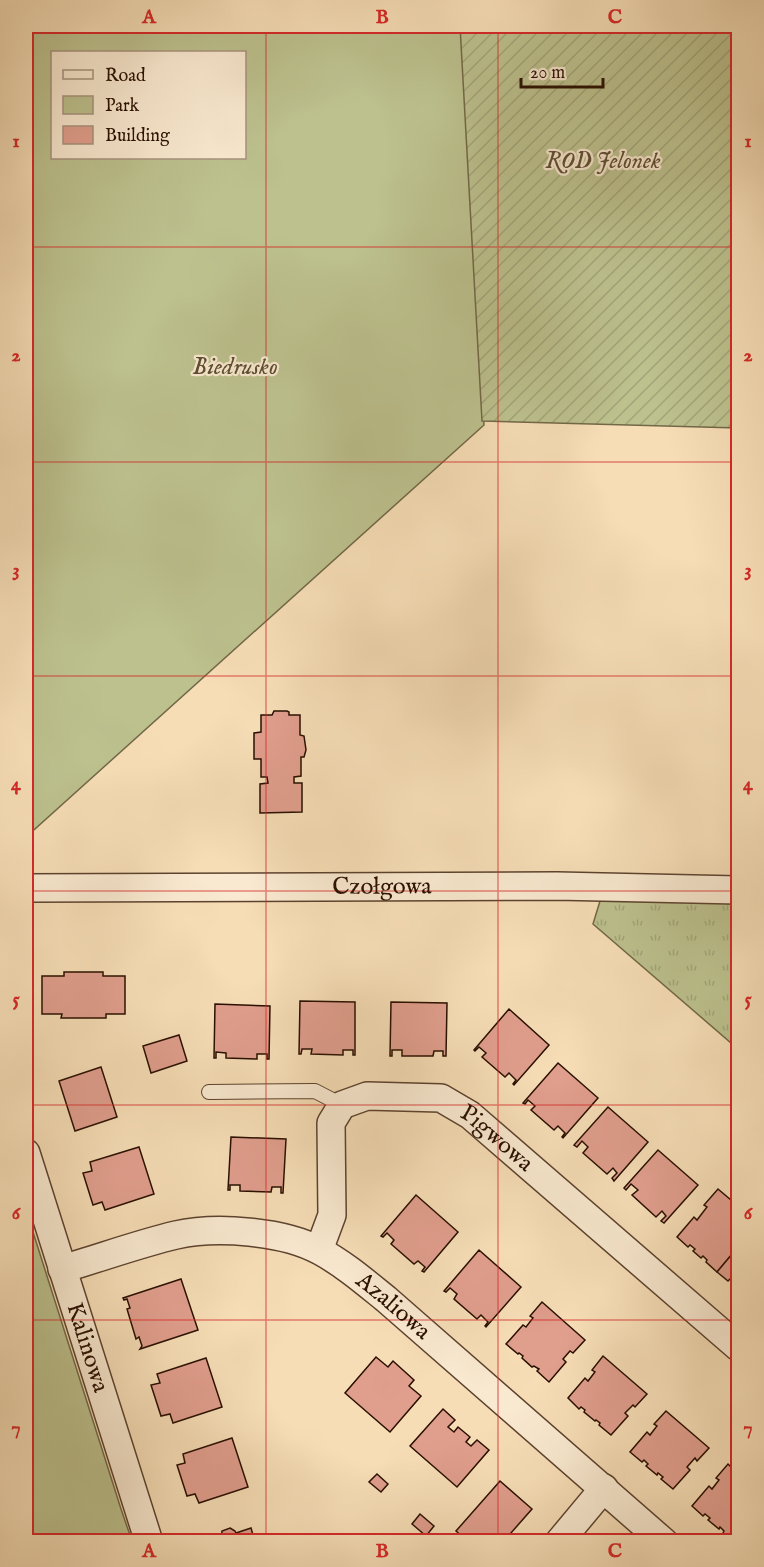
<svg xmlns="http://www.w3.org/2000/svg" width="764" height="1567" font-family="'IM FELL English',serif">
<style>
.grass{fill:url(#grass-tufts);stroke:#726847;stroke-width:1.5}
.park{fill:#bcc18e;stroke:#726847;stroke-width:1.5;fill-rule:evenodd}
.garden{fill:url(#garden-furrows);stroke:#726847;stroke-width:1.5}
.building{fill:#e09e8d;stroke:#290f00;stroke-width:1.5}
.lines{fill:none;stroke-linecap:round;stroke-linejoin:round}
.service-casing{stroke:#5c422e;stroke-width:16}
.minor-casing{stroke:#5c422e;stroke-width:30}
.service{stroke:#f9e9d0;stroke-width:14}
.minor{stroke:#f9e9d0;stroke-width:27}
.grid{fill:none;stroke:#d62828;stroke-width:1.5;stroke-opacity:0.55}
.labels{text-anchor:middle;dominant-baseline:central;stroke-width:4.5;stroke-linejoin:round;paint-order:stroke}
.park-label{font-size:24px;font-style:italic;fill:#5c4d32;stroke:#f9e9d0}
.street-label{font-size:24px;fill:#290f00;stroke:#f9e9d0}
.neatline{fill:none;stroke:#d62828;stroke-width:2}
.grid-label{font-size:20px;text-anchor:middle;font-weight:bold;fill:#d62828}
</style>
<defs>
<pattern id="grass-tufts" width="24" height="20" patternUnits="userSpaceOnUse" patternTransform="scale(1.5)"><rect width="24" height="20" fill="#bcc18e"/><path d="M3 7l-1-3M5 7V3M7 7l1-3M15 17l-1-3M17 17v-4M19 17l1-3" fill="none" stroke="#a2a579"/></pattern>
<pattern id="garden-furrows" width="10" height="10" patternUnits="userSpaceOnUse" patternTransform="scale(1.5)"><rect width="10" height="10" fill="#bcc18e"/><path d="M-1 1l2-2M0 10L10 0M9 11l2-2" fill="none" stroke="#a2a579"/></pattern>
</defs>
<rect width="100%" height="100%" fill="#f6ddb6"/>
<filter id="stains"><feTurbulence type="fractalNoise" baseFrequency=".00333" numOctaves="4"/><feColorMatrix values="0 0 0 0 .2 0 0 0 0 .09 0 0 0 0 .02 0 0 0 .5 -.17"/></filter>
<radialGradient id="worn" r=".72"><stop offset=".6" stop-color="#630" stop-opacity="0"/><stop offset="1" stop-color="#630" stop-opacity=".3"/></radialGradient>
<polygon class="grass" points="600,901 738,901 738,1049 593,924"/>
<g class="park">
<path d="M 26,26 L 462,26 L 484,425 L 26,837 ZM 52,52 L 244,52 L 244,158 L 52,158 Z"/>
<polygon points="26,1210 121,1509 132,1541 26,1541"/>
</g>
<polygon class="garden" points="460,26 738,26 738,428 482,421"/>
<g class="building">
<polygon points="274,711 287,711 289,712 289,715 300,715 300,735 304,736 306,750 304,757 301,757 301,776 294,777 294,783 302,783 302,812 260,813 260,784 268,783 267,777 261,777 261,759 254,759 254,733 261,732 261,715 272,715"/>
<polygon points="64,972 103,972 103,976 125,976 125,1014 106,1014 106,1018 61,1018 62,1014 42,1014 42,976 64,976"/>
<polygon points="300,1001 355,1002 355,1055 353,1055 353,1050 343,1050 343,1055 311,1054 312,1049 302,1049 301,1054 299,1054"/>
<polygon points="391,1002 447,1003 446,1056 443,1056 443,1051 434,1051 433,1056 402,1056 402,1050 392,1050 392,1056 390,1056"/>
<polygon points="215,1004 270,1006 269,1059 267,1059 267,1054 257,1054 257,1059 226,1058 226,1053 216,1052 216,1058 214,1058"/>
<polygon points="509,1009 549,1045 514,1085 513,1084 516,1080 509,1073 505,1077 482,1057 486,1053 479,1047 475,1051 474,1050"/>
<polygon points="179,1035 187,1061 151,1073 143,1046"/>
<polygon points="558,1063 598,1098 563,1138 562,1137 565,1133 558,1126 554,1130 531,1110 535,1106 528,1100 525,1104 523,1103"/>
<polygon points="101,1067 117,1117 75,1131 59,1081"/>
<polygon points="608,1107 648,1142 614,1181 612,1178 617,1173 613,1168 607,1174 583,1153 588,1147 582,1141 577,1147 574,1145"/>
<polygon points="231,1137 286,1139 283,1193 281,1193 281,1187 272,1187 271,1192 240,1191 240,1185 230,1185 230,1190 228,1190"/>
<polygon points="139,1147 154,1194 105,1210 102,1202 93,1205 83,1173 92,1171 90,1162"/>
<polygon points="658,1150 698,1185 664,1223 661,1221 666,1216 662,1211 656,1217 632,1195 638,1190 631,1184 626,1190 624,1188"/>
<polygon points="718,1189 738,1206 734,1214 738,1218 738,1247 717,1272 706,1262 707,1260 703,1256 701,1258 693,1251 695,1249 690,1245 688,1247 677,1237 694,1217 697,1220 707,1207 704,1205"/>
<polygon points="416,1195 458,1232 424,1272 422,1271 425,1267 418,1261 414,1264 391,1244 394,1240 387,1233 383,1237 381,1236"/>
<polygon points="738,1247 738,1291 732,1285 734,1283 730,1279 728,1281 717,1272"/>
<polygon points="479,1250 521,1287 486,1327 485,1326 488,1322 481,1315 477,1319 454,1299 457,1294 450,1288 446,1292 444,1291"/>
<polygon points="181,1279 198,1330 140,1349 142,1346 139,1337 136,1339 127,1309 130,1308 127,1299 124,1300 123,1298"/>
<polygon points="542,1302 585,1340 573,1353 570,1351 563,1359 566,1362 549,1382 537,1371 539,1369 534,1366 532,1367 522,1358 523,1356 519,1353 518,1354 506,1344 523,1325 526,1327 533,1318 530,1316"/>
<polygon points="603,1356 647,1394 635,1407 633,1405 625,1413 628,1416 611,1435 599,1425 600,1423 596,1420 595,1421 584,1412 585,1410 581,1407 579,1409 568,1398 585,1378 588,1381 595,1372 592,1370"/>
<polygon points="376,1357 388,1367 393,1361 414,1380 409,1386 421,1396 390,1432 345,1393"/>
<polygon points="206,1358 222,1407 173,1423 170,1414 161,1416 151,1385 160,1383 157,1374"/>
<polygon points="443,1409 455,1420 448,1427 454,1432 458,1427 470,1437 466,1442 471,1446 477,1440 489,1450 457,1487 410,1446"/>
<polygon points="666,1411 709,1448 697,1461 695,1458 687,1467 690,1470 673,1489 661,1479 663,1477 658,1473 657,1475 646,1466 648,1464 644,1460 642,1462 630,1452 647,1432 650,1435 657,1426 654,1424"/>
<polygon points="232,1438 248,1487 199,1503 195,1494 187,1496 177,1465 185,1463 183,1454"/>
<polygon points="728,1464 738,1474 738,1539 736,1542 733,1542 723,1533 724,1531 720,1527 719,1529 708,1520 710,1518 705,1514 703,1516 692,1506 709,1486 712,1489 719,1480 716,1478"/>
<polygon points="377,1474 388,1484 381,1492 369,1482"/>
<polygon points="500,1481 532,1509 503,1542 468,1542 456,1531"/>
<polygon points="420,1514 434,1526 426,1536 412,1524"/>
<polygon points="230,1528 235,1531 236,1533 251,1528 255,1542 211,1542 221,1538 222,1531"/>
</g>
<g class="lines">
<g class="service-casing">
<polyline id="service" points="209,1092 315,1091 342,1105"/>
</g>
<g class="minor-casing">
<g id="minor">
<path id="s1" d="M 26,888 L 557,886 L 738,890"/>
<path id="s2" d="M 26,1153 L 149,1542"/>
<path id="s3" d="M 319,1250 L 332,1215 L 331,1123 L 342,1105 L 367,1096 L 441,1098 L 470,1115 L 738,1347"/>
<path id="s4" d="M 62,1269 C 100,1258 138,1244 176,1235 C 216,1226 284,1231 320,1251 C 344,1264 365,1282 386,1299 L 664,1542"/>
<polyline points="559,1542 604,1488"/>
</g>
</g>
<use href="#service" class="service"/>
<use href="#minor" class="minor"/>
</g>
<path class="grid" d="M 266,26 L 266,1542M 498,26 L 498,1542M 26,247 L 738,247M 26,462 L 738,462M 26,676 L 738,676M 26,891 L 738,891M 26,1105 L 738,1105M 26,1320 L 738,1320"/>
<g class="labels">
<g class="park-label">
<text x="603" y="161">ROD Jelonek</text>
<text x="235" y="367">Biedrusko</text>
</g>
<g class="street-label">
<text stroke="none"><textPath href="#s1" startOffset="356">Czołgowa</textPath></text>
<text stroke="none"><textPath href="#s3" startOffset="320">Pigwowa</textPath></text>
<text stroke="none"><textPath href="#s4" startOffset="358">Azaliowa</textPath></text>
<text stroke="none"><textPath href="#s2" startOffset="204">Kalinowa</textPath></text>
</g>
</g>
<rect width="764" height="1567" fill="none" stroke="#f6ddb6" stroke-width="66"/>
<rect x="51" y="51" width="195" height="108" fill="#f9e9d0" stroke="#a6927d" stroke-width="1.5"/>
<rect x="63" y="70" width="30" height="9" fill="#f9e9d0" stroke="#a6927d" stroke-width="1.5"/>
<text x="105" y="81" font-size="18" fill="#290f00">Road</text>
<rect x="63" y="96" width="30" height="18" fill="#bcc18e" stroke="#a6927d" stroke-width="1.5"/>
<text x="105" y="111" font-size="18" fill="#290f00">Park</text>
<rect x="63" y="126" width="30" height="18" fill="#e09e8d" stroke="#a6927d" stroke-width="1.5"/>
<text x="105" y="141" font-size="18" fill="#290f00">Building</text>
<path d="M521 78v9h82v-9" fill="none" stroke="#290f00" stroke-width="3"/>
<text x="530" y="78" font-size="18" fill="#290f00" stroke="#f9e9d0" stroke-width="4.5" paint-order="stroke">20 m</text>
<rect x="33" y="33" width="698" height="1501" class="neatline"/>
<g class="grid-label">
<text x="149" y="23">A</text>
<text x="382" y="23">B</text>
<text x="615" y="23">C</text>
<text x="16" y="147">1</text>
<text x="748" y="147">1</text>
<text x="16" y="361">2</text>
<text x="748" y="361">2</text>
<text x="16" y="576">3</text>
<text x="748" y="576">3</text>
<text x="16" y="790">4</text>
<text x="748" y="790">4</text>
<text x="16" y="1005">5</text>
<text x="748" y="1005">5</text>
<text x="16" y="1219">6</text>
<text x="748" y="1219">6</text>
<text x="16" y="1434">7</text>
<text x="748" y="1434">7</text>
<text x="149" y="1557">A</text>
<text x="382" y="1557">B</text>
<text x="615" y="1557">C</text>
</g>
<rect width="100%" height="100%" filter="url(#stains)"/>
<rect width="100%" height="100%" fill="url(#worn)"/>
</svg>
